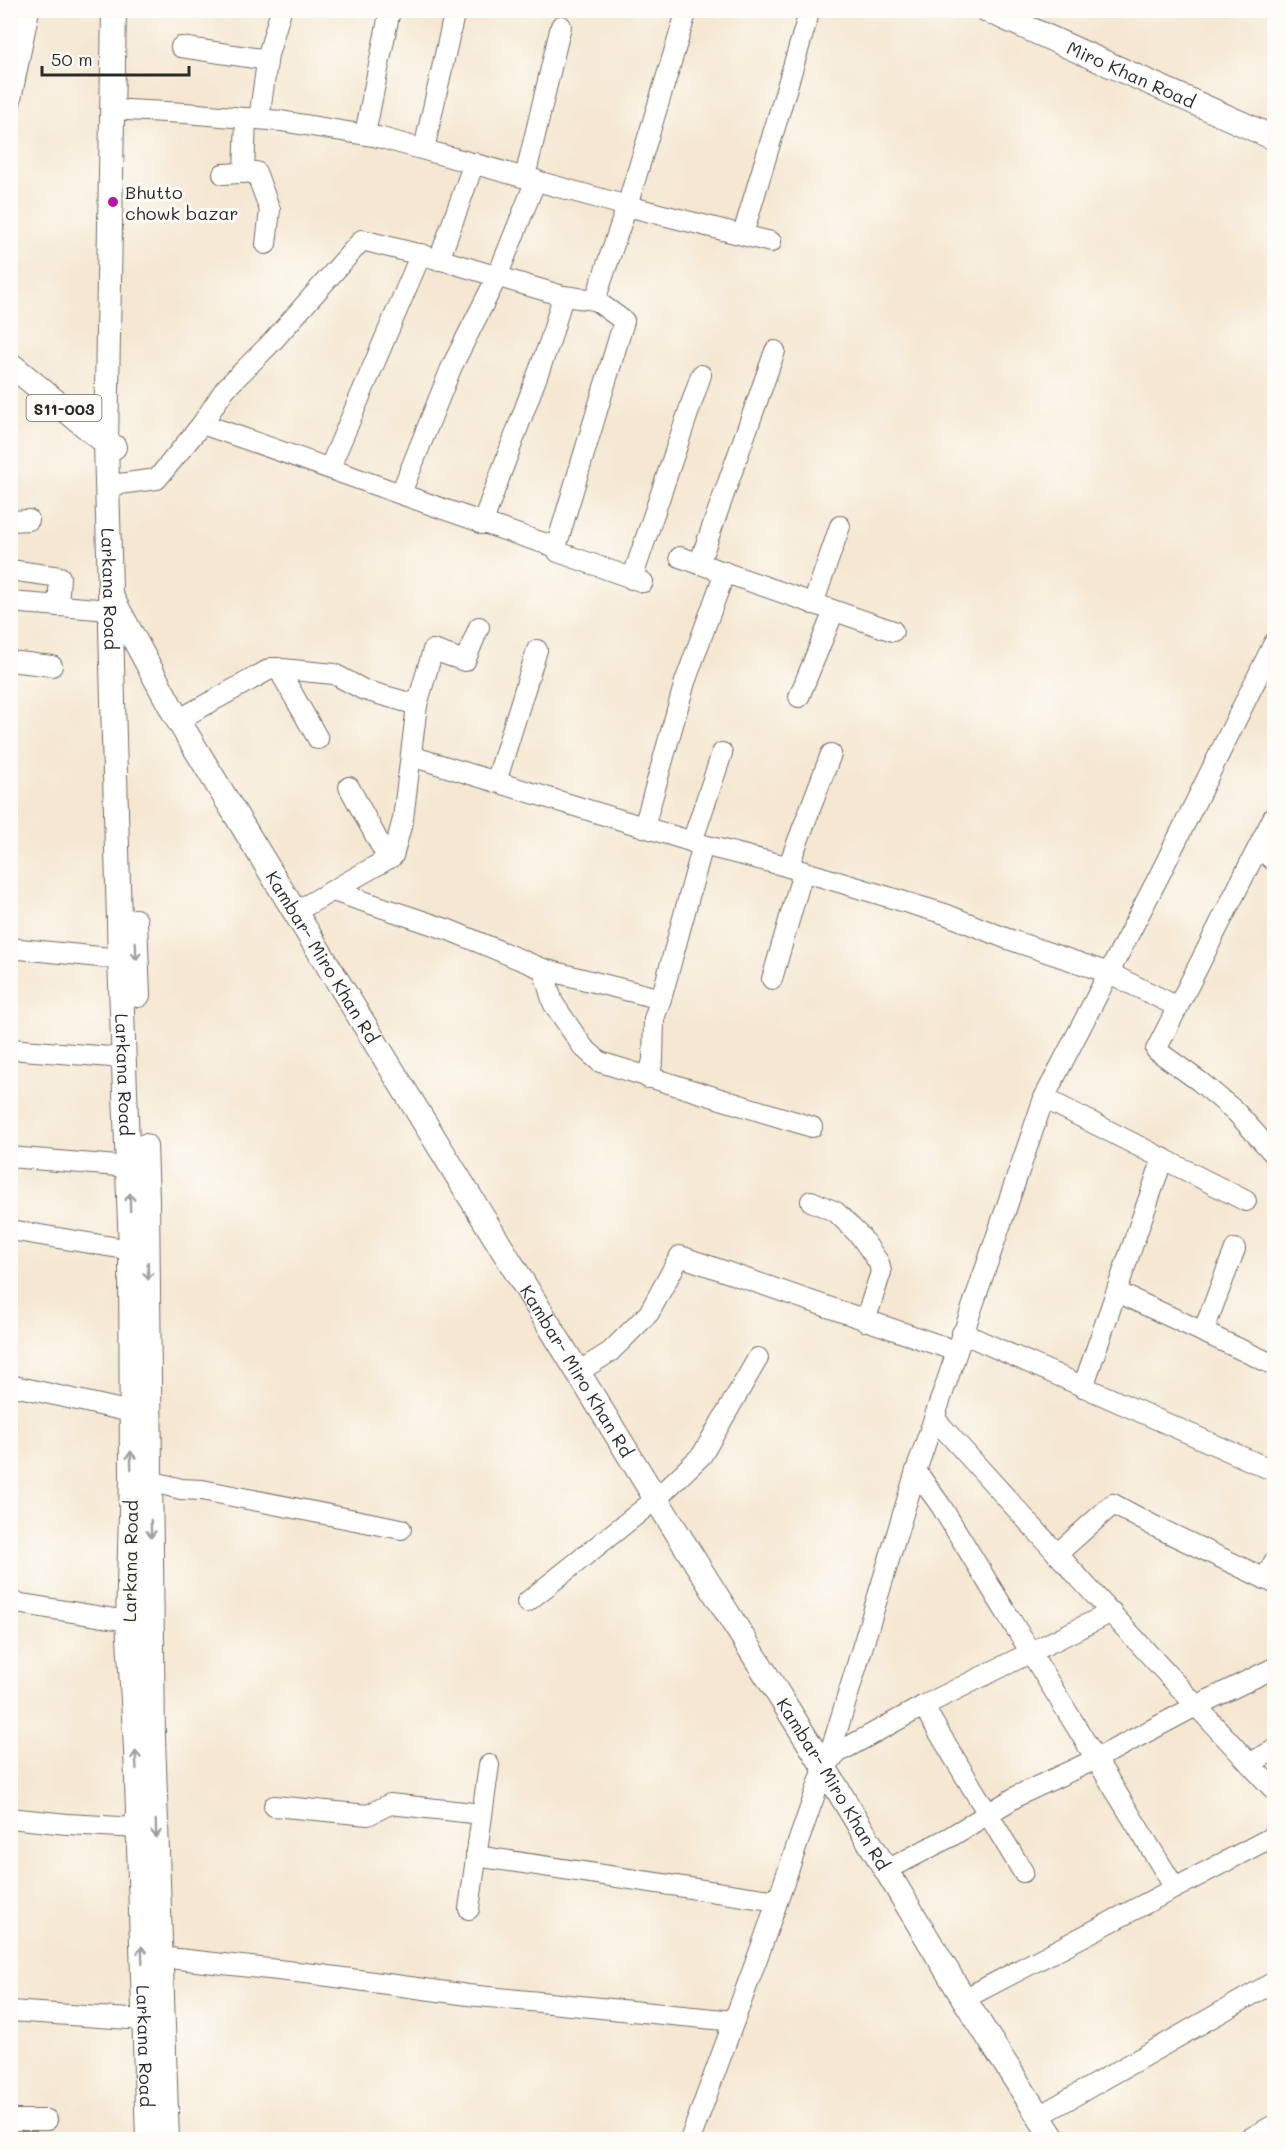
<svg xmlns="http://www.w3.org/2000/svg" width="1285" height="2150" font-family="Mali,sans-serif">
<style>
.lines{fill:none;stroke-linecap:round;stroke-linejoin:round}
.minor-casing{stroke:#726d65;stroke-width:22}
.major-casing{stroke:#726d65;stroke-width:26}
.minor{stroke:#fff;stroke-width:20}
.major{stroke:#fff;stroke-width:24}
.oneway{stroke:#a0a0a0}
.poi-dot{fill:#b5179e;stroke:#fdfcf7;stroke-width:2}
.labels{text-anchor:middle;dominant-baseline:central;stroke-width:6;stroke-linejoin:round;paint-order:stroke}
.shield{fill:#fdfcf7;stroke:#6a6a68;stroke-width:1.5}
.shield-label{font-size:16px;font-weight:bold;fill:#2b2b2b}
.street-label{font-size:18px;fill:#2b2b2b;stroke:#fdfcf7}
.poi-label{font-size:18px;fill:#2b2b2b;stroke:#fdfcf7;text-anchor:start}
</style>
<rect width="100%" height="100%" fill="#fdfcf7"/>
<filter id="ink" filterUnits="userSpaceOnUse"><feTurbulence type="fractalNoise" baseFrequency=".0167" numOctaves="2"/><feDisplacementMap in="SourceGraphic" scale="12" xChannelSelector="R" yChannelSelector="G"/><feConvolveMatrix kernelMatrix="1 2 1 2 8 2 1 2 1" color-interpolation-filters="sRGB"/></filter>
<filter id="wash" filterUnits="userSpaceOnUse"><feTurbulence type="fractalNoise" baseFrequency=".008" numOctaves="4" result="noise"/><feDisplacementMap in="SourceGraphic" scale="24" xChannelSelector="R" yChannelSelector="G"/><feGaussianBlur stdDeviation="1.35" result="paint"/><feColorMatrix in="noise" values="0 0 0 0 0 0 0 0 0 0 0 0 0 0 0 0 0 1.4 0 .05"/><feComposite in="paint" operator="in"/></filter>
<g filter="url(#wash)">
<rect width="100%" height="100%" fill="#f5e7d1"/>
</g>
<g filter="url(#ink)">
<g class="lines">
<g class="minor-casing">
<g id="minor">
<polyline points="181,47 267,60"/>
<polyline points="10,104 29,10"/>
<polyline points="127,110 185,113 281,121 378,137 627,206 771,242"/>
<polyline points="259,119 268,55 281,10"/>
<polyline points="365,134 390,10"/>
<polyline points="424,149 455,10"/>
<polyline points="244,173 246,118"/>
<polyline points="223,174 256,172 270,210 266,244"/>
<polyline points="525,177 561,26"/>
<polyline points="743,234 810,10"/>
<polyline points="439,260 474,163"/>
<polyline points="595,300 627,206 687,10"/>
<polyline points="202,424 225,389 272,342 362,240 445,261 563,296 595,300 624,321 556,547"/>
<polyline points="330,467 421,254"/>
<path d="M 119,484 L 157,479 L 202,424 C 320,464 437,509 556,547 L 558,552 L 643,582"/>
<polyline points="401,493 452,366 497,277 536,180"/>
<polyline points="10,521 29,520"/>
<polyline points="482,524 550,341 563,296"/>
<polyline points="680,557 893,631"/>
<polyline points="699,564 775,351"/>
<polyline points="10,570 60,577 58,606"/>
<polyline points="632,579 701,375"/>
<polyline points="10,602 110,610"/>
<polyline points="813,604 840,526"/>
<polyline points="10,661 52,666"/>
<polyline points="278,668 318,739"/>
<polyline points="799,697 834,611"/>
<polyline points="178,720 272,668 334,674 364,690 417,705"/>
<polyline points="411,756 703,845 782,865 945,914 1005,938 1109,973 1178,1007"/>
<polyline points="496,782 537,650"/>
<polyline points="349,787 388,859"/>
<polyline points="1274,816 1156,1050 1199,1081 1235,1111 1274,1154"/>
<polyline points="644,827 685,682 725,572"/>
<polyline points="692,842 722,753"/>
<polyline points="1259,848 1274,861"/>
<polyline points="788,867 831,754"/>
<polyline points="333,891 449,930 543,969 661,999"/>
<polyline points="295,912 393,856 403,819 417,705 433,650 465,661 479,627"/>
<polyline points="10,948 120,959"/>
<polyline points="543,969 553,1003 583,1047 600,1062 812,1127"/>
<polyline points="772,979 803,872"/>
<polyline points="10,1049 124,1058"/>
<polyline points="648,1078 653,1060 654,1019 663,992 703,845"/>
<polyline points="1044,1098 1246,1201"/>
<polyline points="10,1157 129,1167"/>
<polyline points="811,1201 836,1212 861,1237 879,1263 881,1272 865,1321"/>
<polyline points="10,1230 131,1250"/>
<polyline points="1117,1292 1274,1365"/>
<polyline points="1203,1332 1235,1249"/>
<polyline points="962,1333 1274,1471"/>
<polyline points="578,1372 610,1352 649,1313 680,1256 956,1351"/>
<polyline points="10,1385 131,1412"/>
<polyline points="1083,1387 1163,1158"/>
<path d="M 935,1419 C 1047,1543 1160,1667 1274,1790"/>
<polyline points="916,1471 941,1506 1175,1888"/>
<polyline points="150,1481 181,1489 202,1490 401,1529"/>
<polyline points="1057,1554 1113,1504 1152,1525 1274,1583"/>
<polyline points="1265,1579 1274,1562"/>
<polyline points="10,1602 140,1623"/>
<polyline points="527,1602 656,1499 702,1455 758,1358"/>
<polyline points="923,1706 1023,1872"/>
<polyline points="1250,1763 1274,1750"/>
<polyline points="826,1765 839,1752 923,1706 1112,1612"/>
<polyline points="274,1806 368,1815 390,1804 482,1814"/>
<polyline points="10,1818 67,1824 138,1828"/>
<polyline points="476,1856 777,1901"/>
<polyline points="885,1871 950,1837 1019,1795 1096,1759 1196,1706 1274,1668"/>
<polyline points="469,1909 489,1765"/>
<polyline points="160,1957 314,1974 468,1995 734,2021"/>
<polyline points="964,1999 1274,1836"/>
<polyline points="10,2011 144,2020"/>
<polyline points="1039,2116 1274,1982"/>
<polyline points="10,2120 47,2120"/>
<polyline points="690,2140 762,1945 836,1734 916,1471 1044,1098 1159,876 1274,643"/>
<polyline points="1247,2140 1274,2125"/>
</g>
</g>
<g class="major-casing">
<g id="major">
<path id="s1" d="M 114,10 L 106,443 L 120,959 L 131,1250 L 132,1478 L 128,1622 L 136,1748 L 148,2140"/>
<path id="s2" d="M 987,10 L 1274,138"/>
<polyline points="10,364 106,443 114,447"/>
<path id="s3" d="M 113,600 L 178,720 L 295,912 L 656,1499 L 824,1767 L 964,1999 L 1054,2140"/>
<polyline points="135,921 138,995"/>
<polyline points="145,1146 147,1200 153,1738 167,2140"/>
</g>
</g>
<use href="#minor" class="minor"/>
<use href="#major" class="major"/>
</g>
<defs><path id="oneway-shaft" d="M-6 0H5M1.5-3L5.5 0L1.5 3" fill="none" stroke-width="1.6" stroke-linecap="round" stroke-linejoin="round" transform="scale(1.5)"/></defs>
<g class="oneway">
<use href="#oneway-shaft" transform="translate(136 951) rotate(88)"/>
<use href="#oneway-shaft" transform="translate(130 1202) rotate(-91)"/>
<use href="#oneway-shaft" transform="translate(148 1271) rotate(89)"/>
<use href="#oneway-shaft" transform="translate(131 1460) rotate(-91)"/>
<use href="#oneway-shaft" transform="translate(151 1529) rotate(89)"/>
<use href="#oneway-shaft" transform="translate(136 1760) rotate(-92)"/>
<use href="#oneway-shaft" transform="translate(156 1829) rotate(88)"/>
<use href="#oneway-shaft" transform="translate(142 1955) rotate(-92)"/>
</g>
</g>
<circle class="poi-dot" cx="113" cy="202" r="6"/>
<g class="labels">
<rect class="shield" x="26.5" y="395" width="75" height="26" rx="4.5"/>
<g class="shield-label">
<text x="64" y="408">S11-003</text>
</g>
<g class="street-label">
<text stroke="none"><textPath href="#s2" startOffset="158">Miro Khan Road</textPath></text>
<text stroke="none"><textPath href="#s1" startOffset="579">Larkana Road</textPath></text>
<text stroke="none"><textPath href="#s3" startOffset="414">Kambar- Miro Khan Rd</textPath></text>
<text stroke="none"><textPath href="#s1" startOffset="1065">Larkana Road</textPath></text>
<text stroke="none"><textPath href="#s3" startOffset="900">Kambar- Miro Khan Rd</textPath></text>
<text transform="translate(130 1561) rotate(-89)">Larkana Road</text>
<text stroke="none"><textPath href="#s3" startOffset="1386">Kambar- Miro Khan Rd</textPath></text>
<text stroke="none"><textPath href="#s1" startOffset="2037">Larkana Road</textPath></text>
</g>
<g class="poi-label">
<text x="125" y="192">Bhutto<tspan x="125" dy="21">chowk bazar</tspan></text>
</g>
</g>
<rect width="1285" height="2150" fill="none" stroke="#fdfcf7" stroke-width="36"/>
<path d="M42 66v9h147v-9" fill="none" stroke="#2b2b2b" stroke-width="3"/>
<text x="51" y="66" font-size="18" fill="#2b2b2b" stroke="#fdfcf7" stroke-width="4.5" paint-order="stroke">50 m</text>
</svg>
